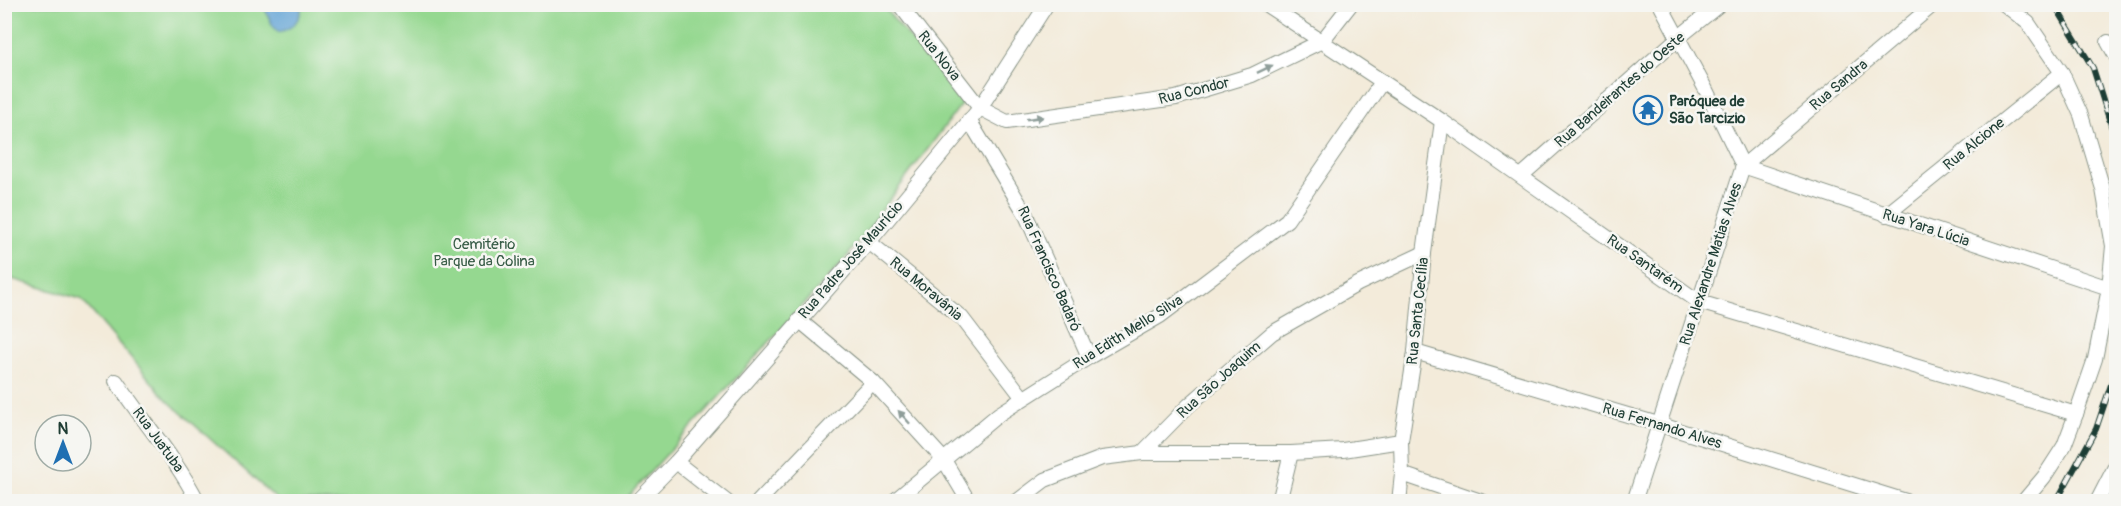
<svg xmlns="http://www.w3.org/2000/svg" width="2121" height="506" font-family="Pangolin,sans-serif">
<style>
.green{fill:#95d890;stroke:#5a8a62;stroke-width:1.5}
.water{fill:#63a4d6;stroke:#417085;stroke-width:1.5}
.lines{fill:none;stroke-linecap:round;stroke-linejoin:round}
.minor-casing{stroke:#899487;stroke-width:16}
.minor{stroke:#fff;stroke-width:14}
.rail-casing{stroke:#1f3d34;stroke-width:6}
.rail{stroke:#f6f6f2;stroke-width:4;stroke-dasharray:11;stroke-linecap:butt}
.oneway{fill:#8f9e9a}
.labels{text-anchor:middle;dominant-baseline:central;stroke-width:5;stroke-linejoin:round;paint-order:stroke}
.street-label{font-size:15px;fill:#1f3d34;stroke:#f6f6f2}
.poi-label{font-size:15px;font-weight:bold;fill:#1f3d34;stroke:#f6f6f2;text-anchor:start}
.park-label{font-size:15px;fill:#375c46;stroke:#f6f6f2}
</style>
<rect width="100%" height="100%" fill="#f6f6f2"/>
<filter id="ink" filterUnits="userSpaceOnUse"><feTurbulence type="fractalNoise" baseFrequency=".0167" numOctaves="2"/><feDisplacementMap in="SourceGraphic" scale="12" xChannelSelector="R" yChannelSelector="G"/><feConvolveMatrix kernelMatrix="1 2 1 2 8 2 1 2 1" color-interpolation-filters="sRGB"/></filter>
<filter id="wash" filterUnits="userSpaceOnUse"><feTurbulence type="fractalNoise" baseFrequency=".008" numOctaves="4" result="noise"/><feDisplacementMap in="SourceGraphic" scale="24" xChannelSelector="R" yChannelSelector="G"/><feGaussianBlur stdDeviation="1.35" result="paint"/><feColorMatrix in="noise" values="0 0 0 0 0 0 0 0 0 0 0 0 0 0 0 0 0 1.4 0 .05"/><feComposite in="paint" operator="in"/></filter>
<g filter="url(#wash)">
<rect width="100%" height="100%" fill="#f3ebda"/>
<polygon class="green" points="4,5 882,5 963,102 846,258 624,501 279,501 168,401 81,299 5,277"/>
<path class="water" d="M 263,5 L 302,5 C 301,19 293,29 279,32 L 273,26 Z"/>
</g>
<g filter="url(#ink)">
<g class="lines">
<g class="minor-casing">
<g id="minor">
<polyline points="899,4 980,108 1007,122 1176,98 1252,75 1322,41 1351,4"/>
<polyline points="1265,4 1442,121 1699,302 2076,414"/>
<polyline points="2004,4 2028,23 2062,73 2081,115 2103,189 2113,246 2109,288 2095,359 2076,414 2064,446 2044,477 2023,502"/>
<polyline points="2108,42 2116,56"/>
<polyline points="969,120 1025,213 1089,357"/>
<polyline points="1743,166 2109,288"/>
<polyline points="1743,166 1934,4"/>
<polyline points="1521,176 1678,38 1720,4"/>
<polyline points="1886,215 2062,73"/>
<polyline points="869,242 962,318 1023,398"/>
<polyline points="799,320 873,382 944,460 969,502"/>
<polyline points="1415,352 1658,424 1909,502"/>
<path d="M 116,381 C 142,420 177,460 198,502"/>
<polyline points="1142,453 1189,405 1272,333 1358,284 1424,253"/>
<polyline points="676,462 727,502"/>
<polyline points="1402,474 1484,502"/>
<polyline points="637,502 676,462 869,242 980,108 1047,4"/>
<polyline points="758,502 873,382"/>
<polyline points="893,502 999,414 1089,357 1160,316 1287,220 1382,82"/>
<polyline points="1016,502 1045,480 1102,458 1142,453 1291,453 1343,450 1401,441"/>
<polyline points="1279,502 1291,453"/>
<polyline points="1399,502 1402,474 1401,441 1415,352 1424,253 1442,121"/>
<polyline points="1634,502 1743,166 1706,90 1660,4"/>
<polyline points="2097,502 2116,465"/>
</g>
</g>
<use href="#minor" class="minor"/>
<g class="rail-casing">
<g id="rail">
<polyline points="2054,4 2093,68 2116,141"/>
<polyline points="2056,502 2096,429 2116,370"/>
</g>
</g>
<use href="#rail" class="rail"/>
</g>
<defs><path id="oneway-solid" d="M-6-.8H1V-3.2L6.5 0L1 3.2V.8H-6Z" transform="scale(1.5)"/></defs>
<g class="oneway">
<use href="#oneway-solid" transform="translate(1265 69) rotate(-26)"/>
<use href="#oneway-solid" transform="translate(1035 118) rotate(-8)"/>
<use href="#oneway-solid" transform="translate(904 417) rotate(-132)"/>
</g>
</g>
<defs>
<g id="temple-ring" transform="scale(1.5)"><circle r="9.5" fill="#f6f6f2" stroke="#1f6fb2" stroke-width="1.5"/><path d="M0-6L5-2H3V0L6.5 2.5H4V6H1.5V3h-3V6H-4V2.5H-6.5L-3 0V-2H-5Z" fill="#1f6fb2"/></g>
</defs>
<g fill-rule="evenodd">
<use href="#temple-ring" x="1648" y="110"/>
</g>
<g class="labels">
<g class="street-label">
<text transform="translate(939 56) rotate(52)">Rua Nova</text>
<text transform="translate(1839 85) rotate(-40)">Rua Sandra</text>
<text transform="translate(1620 90) rotate(-41)">Rua Bandeirantes do Oeste</text>
<text transform="translate(1194 91) rotate(-14)">Rua Condor</text>
<text transform="translate(1974 144) rotate(-39)">Rua Alcione</text>
<text transform="translate(1926 228) rotate(18)">Rua Yara Lúcia</text>
<text transform="translate(851 260) rotate(-49)">Rua Padre José Maurício</text>
<text transform="translate(1645 264) rotate(35)">Rua Santarém</text>
<text transform="translate(1711 264) rotate(-72)">Rua Alexandre Matias Alves</text>
<text transform="translate(1049 269) rotate(66)">Rua Francisco Badaró</text>
<text transform="translate(926 289) rotate(40)">Rua Moravânia</text>
<text transform="translate(1418 311) rotate(-84)">Rua Santa Cecília</text>
<text transform="translate(1128 332) rotate(-32)">Rua Edith Mello Silva</text>
<text transform="translate(1219 380) rotate(-42)">Rua São Joaquim</text>
<text transform="translate(1662 426) rotate(17)">Rua Fernando Alves</text>
<text transform="translate(158 440) rotate(54)">Rua Juatuba</text>
</g>
<g class="poi-label">
<text x="1669" y="101">Paróquea de<tspan x="1669" dy="17">São Tarcizio</tspan></text>
</g>
<g class="park-label">
<text x="484" y="244">Cemitério<tspan x="484" dy="17">Parque da Colina</tspan></text>
</g>
</g>
<rect width="2121" height="506" fill="none" stroke="#f6f6f2" stroke-width="24"/>
<g transform="translate(63 443)"><circle r="28" fill="#f6f6f2" stroke="#a0aca6" stroke-width="1.5"/>
<path d="M0-4.5L10 22L0 15L-10 22Z" fill="#1f6fb2"/>
<text y="-9" font-size="16" font-weight="bold" text-anchor="middle" fill="#1f3d34">N</text>
</g>
</svg>
